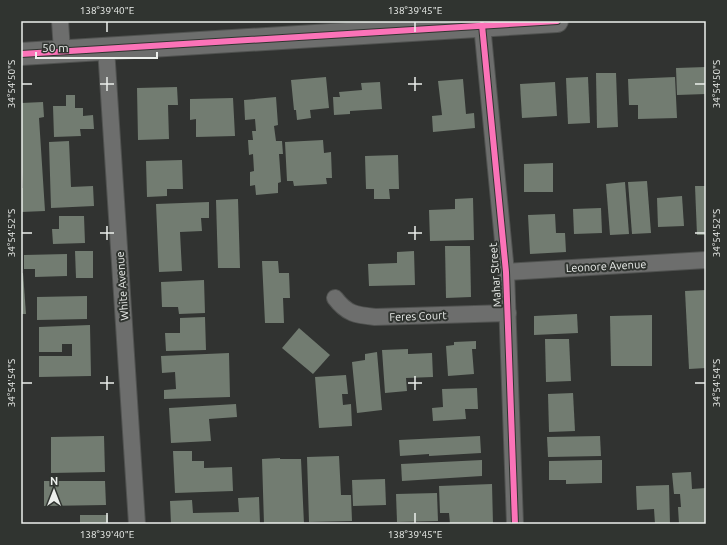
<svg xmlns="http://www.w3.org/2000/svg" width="727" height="545" font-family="Ubuntu,sans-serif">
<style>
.building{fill:#727c71}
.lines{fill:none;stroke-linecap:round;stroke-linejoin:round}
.street-casing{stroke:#505250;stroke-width:18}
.secondary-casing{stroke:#505250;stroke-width:24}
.street{stroke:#6d6e6d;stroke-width:16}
.secondary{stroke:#6d6e6d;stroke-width:22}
.cycleway-casing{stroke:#303430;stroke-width:8}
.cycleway{stroke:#fb73b8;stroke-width:6}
.ticks{fill:none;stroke:#ecefec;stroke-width:1.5}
.labels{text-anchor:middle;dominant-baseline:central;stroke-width:4;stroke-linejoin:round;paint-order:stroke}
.street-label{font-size:11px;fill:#ecefec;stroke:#303430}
.neatline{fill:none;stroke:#ecefec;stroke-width:1.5}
.ticks-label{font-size:10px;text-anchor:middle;fill:#ecefec}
</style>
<rect width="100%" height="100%" fill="#313331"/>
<g class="building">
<polygon points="706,67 706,94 677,95 676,68"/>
<polygon points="596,73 616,73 618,127 597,128"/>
<polygon points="326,77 329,108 310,110 311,118 297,120 296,110 294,110 291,80"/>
<polygon points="588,77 590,123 568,124 566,78"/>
<polygon points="675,77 677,118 638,119 638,105 629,105 628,79"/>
<polygon points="463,79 466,114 474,113 475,128 433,132 432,116 442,115 438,81"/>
<polygon points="380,82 382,109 350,111 350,114 334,115 333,97 340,97 339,92 362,90 361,83"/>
<polygon points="555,82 557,116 522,118 520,84"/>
<polygon points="177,87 178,105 168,105 169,139 138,140 137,88"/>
<polygon points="66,95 75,95 75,108 83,108 83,116 93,115 94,129 80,129 81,136 54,137 53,106 66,106"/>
<polygon points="276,97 278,125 274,126 276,141 282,141 283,154 279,154 281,182 278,183 278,193 256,195 255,185 250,186 250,172 254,171 253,154 249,155 248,140 253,140 252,131 256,131 255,119 245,120 244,100"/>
<polygon points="233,98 235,136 196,137 196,119 190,120 190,99"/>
<polygon points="43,102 44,117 39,118 45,211 21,212 21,188 23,188 21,157 21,103"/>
<polygon points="323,140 324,153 331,152 332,178 326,178 327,184 294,186 293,181 287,181 285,142"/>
<polygon points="69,141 71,187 93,186 94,206 51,208 49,142"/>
<polygon points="398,155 399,189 389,189 390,199 374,199 374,189 366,189 365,156"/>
<polygon points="182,160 183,189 167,189 167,196 147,197 146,161"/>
<polygon points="553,163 553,192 524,192 524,164"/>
<polygon points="647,181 651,233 632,234 628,182"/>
<polygon points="625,182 629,234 610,235 606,184"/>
<polygon points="695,186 706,186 706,235 697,235"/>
<polygon points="682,196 684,226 658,227 657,198"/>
<polygon points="473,198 474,240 430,241 429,210 455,209 455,199"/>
<polygon points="238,199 240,268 218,268 216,200"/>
<polygon points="209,202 209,218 201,218 202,231 180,232 182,271 159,272 156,204"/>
<polygon points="601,208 602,233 574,234 573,209"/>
<polygon points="555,214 556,233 565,233 566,252 530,254 528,215"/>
<polygon points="59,216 84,216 85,243 53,244 52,229 59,229"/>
<polygon points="445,246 470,246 471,297 446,298"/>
<polygon points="75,251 93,251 93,278 76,278"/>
<polygon points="414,251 415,285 369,286 368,264 397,263 397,252"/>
<polygon points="67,254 67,276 35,277 35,269 24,269 24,255"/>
<polygon points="262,261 278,261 279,273 289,273 290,298 283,298 284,323 265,323"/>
<polygon points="21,273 23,273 26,314 21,314"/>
<polygon points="204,280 205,313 179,314 178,307 162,307 161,282"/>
<polygon points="706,290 706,368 689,369 685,291"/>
<polygon points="87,296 87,319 37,320 37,297"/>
<polygon points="577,314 578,333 534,335 534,316"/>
<polygon points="652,315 652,366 611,366 610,316"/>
<polygon points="205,317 206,350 166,351 165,333 180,333 180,318"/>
<polygon points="90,325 91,376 39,377 39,356 72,356 72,344 62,344 62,352 39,352 39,327"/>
<polygon points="299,328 330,355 313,374 282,348"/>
<polygon points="545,339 569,339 571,381 546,382"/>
<polygon points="476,341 476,349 472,349 474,374 448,376 446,346 454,345 454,342"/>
<polygon points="408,349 408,354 432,353 433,377 406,378 407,391 385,393 382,350"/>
<polygon points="377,352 382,410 357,413 352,362 365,360 365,354"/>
<polygon points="229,353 230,397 164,399 164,390 176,389 175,372 162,373 161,356"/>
<polygon points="346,375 348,394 342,394 343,405 351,404 352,426 319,428 315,377"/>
<polygon points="477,388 478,409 465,409 466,419 433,421 432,408 443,407 442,389"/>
<polygon points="573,393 575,431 549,432 548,394"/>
<polygon points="236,404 237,417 209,419 211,441 171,443 169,408"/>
<polygon points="104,436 105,472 51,473 51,437"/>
<polygon points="480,436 481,453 429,456 429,454 400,456 399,440"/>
<polygon points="600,436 601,456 548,457 547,437"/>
<polygon points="173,451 192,451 192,461 204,461 204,468 232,467 233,491 175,493"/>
<polygon points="339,456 341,495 351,495 352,521 309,522 307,457"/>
<polygon points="280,458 280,459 301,459 304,524 264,524 262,459"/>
<polygon points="482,460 482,476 402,481 401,464"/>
<polygon points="602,460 602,483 566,484 566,480 549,480 549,461"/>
<polygon points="691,472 692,489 706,488 706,524 679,524 678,507 681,507 680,494 674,494 672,473"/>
<polygon points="385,479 386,505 353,506 352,480"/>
<polygon points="44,481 105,481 106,505 44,506"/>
<polygon points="492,484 493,524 450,524 449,513 440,513 439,486"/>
<polygon points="669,485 670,524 655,524 654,509 637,510 636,486"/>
<polygon points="437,493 438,521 397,522 396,494"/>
<polygon points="259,497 260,524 171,524 170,501 192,500 193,513 239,512 238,498"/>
<rect x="80" y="515" width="28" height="9"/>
</g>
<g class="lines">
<g class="street-casing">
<g id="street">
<polyline points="60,21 62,51"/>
<polyline points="482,25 506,272 515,524"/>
<polyline points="106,48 137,524"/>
<polyline points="506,272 706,260"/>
<path d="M 335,298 C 347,314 356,315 375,317 L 508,313"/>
</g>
</g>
<g class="secondary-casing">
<polyline id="secondary" points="21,54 557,21"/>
</g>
<use href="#street" class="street"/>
<use href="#secondary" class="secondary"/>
<g class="cycleway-casing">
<g id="cycleway">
<polyline points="482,25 506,272 515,524"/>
<polyline points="21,54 557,21"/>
</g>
</g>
<use href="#cycleway" class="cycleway"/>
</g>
<path class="ticks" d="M 107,22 L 107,32M 415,22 L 415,32M 107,77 L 107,91M 415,77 L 415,91M 22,84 L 32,84M 100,84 L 114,84M 408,84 L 422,84M 695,84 L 705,84M 107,226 L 107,240M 415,226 L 415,240M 22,233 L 32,233M 100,233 L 114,233M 408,233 L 422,233M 695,233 L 705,233M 107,376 L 107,390M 415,376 L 415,390M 22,383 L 32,383M 100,383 L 114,383M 408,383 L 422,383M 695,383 L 705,383M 107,513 L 107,523M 415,513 L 415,523"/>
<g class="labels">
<g class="street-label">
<text transform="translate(606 266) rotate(-3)">Leonore Avenue</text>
<text transform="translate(495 275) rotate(-94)">Mahar Street</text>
<text transform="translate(122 286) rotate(-94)">White Avenue</text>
<text transform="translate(418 316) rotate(-2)">Feres Court</text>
</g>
</g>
<rect width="727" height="545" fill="none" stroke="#303430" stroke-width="44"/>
<g transform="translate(54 491)" stroke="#303430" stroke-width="3" paint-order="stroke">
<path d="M0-3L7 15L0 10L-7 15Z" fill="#ecefec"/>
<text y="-6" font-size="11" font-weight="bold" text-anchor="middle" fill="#ecefec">N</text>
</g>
<path d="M36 52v6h121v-6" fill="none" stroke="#ecefec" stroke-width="2"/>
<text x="42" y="52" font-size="12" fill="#ecefec" stroke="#303430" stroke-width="3" paint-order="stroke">50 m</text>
<rect x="22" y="22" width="683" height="501" class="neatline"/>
<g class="ticks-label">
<text x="107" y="14">138°39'40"E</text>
<text x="415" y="14">138°39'45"E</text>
<text transform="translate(11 84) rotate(-90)" y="4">34°54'50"S</text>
<text transform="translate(716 84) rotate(-90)" y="4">34°54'50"S</text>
<text transform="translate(11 233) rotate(-90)" y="4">34°54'52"S</text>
<text transform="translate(716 233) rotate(-90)" y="4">34°54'52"S</text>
<text transform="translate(11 383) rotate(-90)" y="4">34°54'54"S</text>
<text transform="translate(716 383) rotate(-90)" y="4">34°54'54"S</text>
<text x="107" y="538">138°39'40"E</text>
<text x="415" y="538">138°39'45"E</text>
</g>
</svg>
